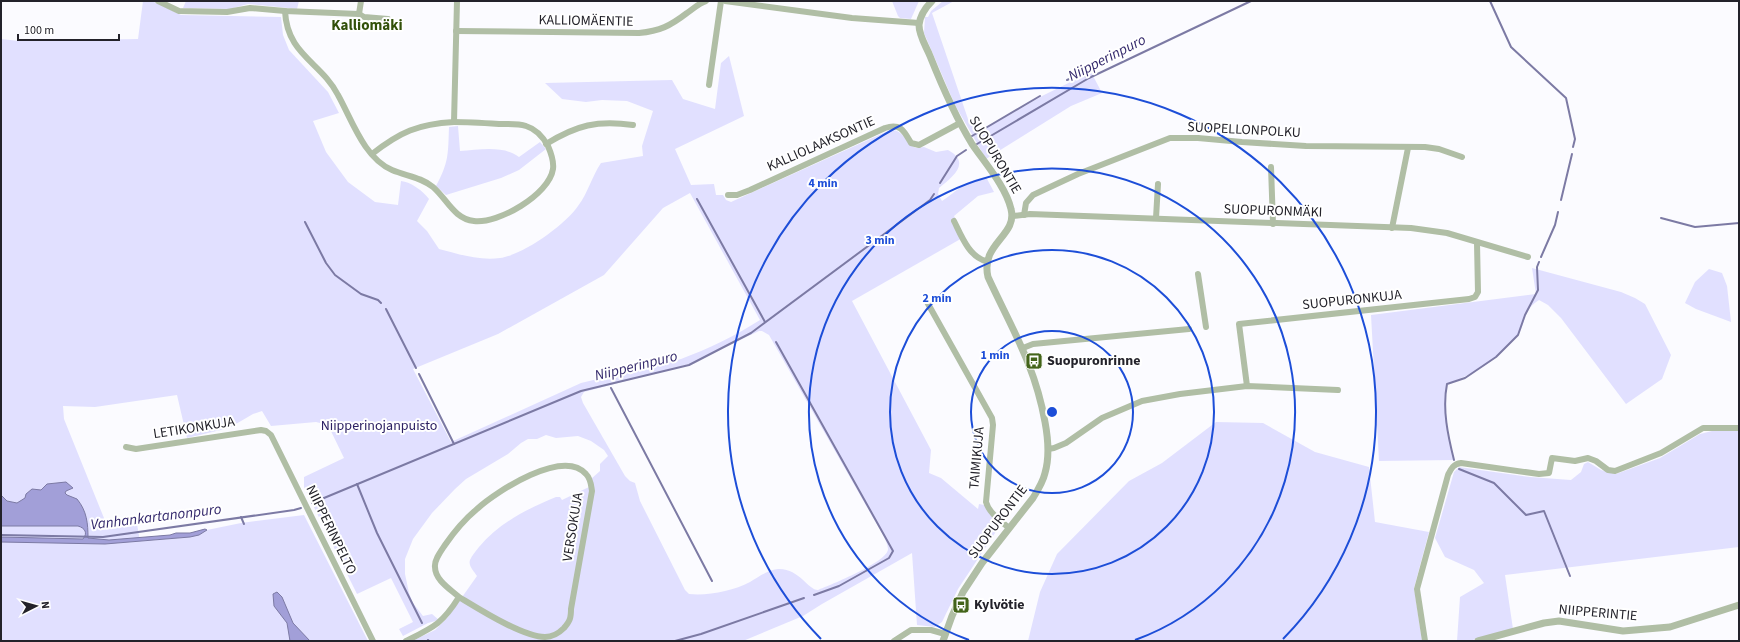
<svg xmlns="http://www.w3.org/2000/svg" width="1740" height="642" font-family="'Source Sans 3',sans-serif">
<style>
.green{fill:#e1e0ff;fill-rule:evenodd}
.water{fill:#a29fd8;stroke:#7c7aa4}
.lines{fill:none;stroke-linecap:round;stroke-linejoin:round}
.stream{stroke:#7c7aa4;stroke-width:2}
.minor{stroke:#b0bea5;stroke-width:6}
.tertiary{stroke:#b0bea5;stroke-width:7}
.ring{fill:none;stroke:#1d4ed8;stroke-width:2}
.labels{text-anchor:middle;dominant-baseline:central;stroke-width:4;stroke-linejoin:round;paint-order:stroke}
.street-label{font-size:14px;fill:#23222a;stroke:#fff}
.poi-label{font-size:14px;font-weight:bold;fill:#23222a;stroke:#fff;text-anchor:start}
.park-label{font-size:14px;fill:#2d2163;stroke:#fff}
.neighbourhood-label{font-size:15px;font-weight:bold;fill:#325009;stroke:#fff}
.water-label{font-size:15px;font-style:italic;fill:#34296c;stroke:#fff}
.centre{fill:#1d4ed8;stroke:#fff;stroke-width:2}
.ring-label{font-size:12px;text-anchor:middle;font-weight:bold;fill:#1d4ed8;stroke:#fff;stroke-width:4;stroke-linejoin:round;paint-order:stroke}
</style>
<rect width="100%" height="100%" fill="#fbfbff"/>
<g class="green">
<path d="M 143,1 L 152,1 L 181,15 L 281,17 L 283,35 L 289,50 L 328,92 L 339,113 L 313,121 L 326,152 L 348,182 L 375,202 L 398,205 L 401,181 C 411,182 423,191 429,199 L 417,221 L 427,231 L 439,249 C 458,254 480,261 500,258 C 523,255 565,225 578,206 C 588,193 592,176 601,163 L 643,156 L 642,146 L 653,111 L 627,101 L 602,100 L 586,102 L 562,99 L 545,83 L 672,80 L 683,99 L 715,109 L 721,63 L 729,56 L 744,116 L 675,149 L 691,185 L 714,184 L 716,195 L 723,195 L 726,200 L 731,202 L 890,130 C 904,129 905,143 916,148 L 924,147 L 936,152 L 948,150 C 972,163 952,177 939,188 L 938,194 L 942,201 C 959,190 963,181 986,177 L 994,192 L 978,196 L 954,216 L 964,237 L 852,301 L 931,450 L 929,473 L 941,478 L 978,509 L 979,504 L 984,505 L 1001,524 L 958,589 L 942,622 L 935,627 L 917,625 L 912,553 L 822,604 L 803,616 L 743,641 L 412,641 L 435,630 L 448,617 L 477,576 C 474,571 468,566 470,560 C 472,555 476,551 479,547 C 499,523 527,509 556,497 L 560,497 L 562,500 L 589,487 L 591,479 L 600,471 L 600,464 L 608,456 L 604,450 L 591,441 L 578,436 L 556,438 L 546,435 L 537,439 L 528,439 L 521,443 L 508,454 L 466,479 L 455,489 L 432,513 L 413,539 L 405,559 L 405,574 L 409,593 L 413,603 L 423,616 L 432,614 L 439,620 L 428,623 L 403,636 L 399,629 L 413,622 L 391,578 L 357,594 L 304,487 L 304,477 L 344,458 L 328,425 L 316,422 L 271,426 L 262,411 L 253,414 L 229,428 L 187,438 L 177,395 L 95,407 L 63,406 L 64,419 L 108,528 L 137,524 L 140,541 L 146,541 L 190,537 L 199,535 L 207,530 L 241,523 L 304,515 L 368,641 L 1,641 L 1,39 L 19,41 L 138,39 ZM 690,193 L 760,320 C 735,336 708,349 681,359 L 581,383 L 451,442 L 413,369 L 498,334 L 604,275 L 663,208 ZM 759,331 L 762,331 L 769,335 L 872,516 C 876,523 888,541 888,549 C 888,562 830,585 818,590 C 808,590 799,568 778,569 C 767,570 759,577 750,582 C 733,591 708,596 689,594 L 685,590 L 640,501 L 635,483 L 630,481 L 625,476 L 583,403 L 581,397 L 584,392 L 689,364 Z"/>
<polygon points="186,1 299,1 297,9 248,4 230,9 183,8"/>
<polygon points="892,1 919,1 911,19 900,18 898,16"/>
<polygon points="943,1 954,1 932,13 968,119 979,132 1044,95 1091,72 1102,93 1071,106 986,159 955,105 924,33 925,17 928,17 931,11"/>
<path d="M 458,126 L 460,151 C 479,150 503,145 519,157 L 540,142 L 546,149 L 519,170 L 501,178 L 446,195 L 436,186 C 449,162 448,154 449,127 Z"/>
<path d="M 1532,268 L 1621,292 L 1635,298 L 1645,304 L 1671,355 L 1662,379 L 1626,404 L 1561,318 L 1548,305 L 1539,300 C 1521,311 1527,323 1517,336 C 1499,359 1474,374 1447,384 C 1442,409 1448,436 1454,460 L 1379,461 L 1371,315 L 1536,294 Z"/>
<polygon points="1709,269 1722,273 1727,286 1731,322 1696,309 1685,303 1695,282"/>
<polygon points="1216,422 1263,423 1315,452 1369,467 1375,522 1429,532 1414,588 1422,641 1028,641 1040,592 1057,554 1129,481 1162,463"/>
<polygon points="1712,431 1739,431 1739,547 1505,575 1513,629 1469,641 1457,641 1460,597 1484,583 1474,570 1445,557 1435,538 1454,472 1459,467 1530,477 1571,480 1581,472 1584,464 1588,462 1601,470 1616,474 1660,458 1700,434"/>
</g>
<g class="water">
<path d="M 66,482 L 73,488 L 66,491 L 65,493 L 67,495 L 77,499 C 87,511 88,524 88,538 L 109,540 L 170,535 L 176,533 L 190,533 L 205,529 L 207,530 L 199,535 L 190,537 L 105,544 L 1,542 L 1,537 L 83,539 C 88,533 85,528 78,526 L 1,526 L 1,495 L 7,501 L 17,503 L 25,498 L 26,494 L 32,489 L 41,490 L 47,484 Z"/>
<polygon points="277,592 282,597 293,623 310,641 290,641 287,623 274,606 273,594"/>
</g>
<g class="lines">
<g class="stream">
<polyline points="1490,1 1511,47 1566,98 1575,139 1573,147"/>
<polyline points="1080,76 1085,76 1089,78"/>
<polyline points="1067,80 1074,77"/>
<polyline points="972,136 1040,96"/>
<polyline points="977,144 1089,78 1251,1"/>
<polyline points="940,183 957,156 966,150"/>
<polyline points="697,199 765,322"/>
<polyline points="1561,200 1572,154"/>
<polyline points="1661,218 1695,227 1739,223"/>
<polyline points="305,222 326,263 335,275 361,294 378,300 381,303"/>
<polyline points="1541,257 1555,225 1558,212"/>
<polyline points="386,309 416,368"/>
<polyline points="776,342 893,551 889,558 839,586 814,595"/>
<polyline points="419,374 454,444"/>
<polyline points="611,388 712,581"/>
<path d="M 1454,460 C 1448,436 1442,409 1447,384 L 1465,378 L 1496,357 L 1518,335 L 1525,315 L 1538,290 L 1537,267 L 1539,262"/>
<polyline points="1459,469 1494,483 1526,515 1544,511 1570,576"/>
<polyline points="357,484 377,533 422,623"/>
<polyline points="312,503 581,391 689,365 751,333 930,200 934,194"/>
<polyline points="241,517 244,524"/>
<polyline points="1,535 103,537 294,510 301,508"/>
<polyline points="428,640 429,641"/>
<polyline points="675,641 701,634 804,598"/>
</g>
<g class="minor">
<polyline points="158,1 179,11 227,12 250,8 285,11 359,14 361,1"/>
<polyline points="725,1 852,18 919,23"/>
<path d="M 285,11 C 287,55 321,62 338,95 C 352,120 364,158 392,170 C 406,176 421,177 433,187 C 447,199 454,219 474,221 C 498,224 549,195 553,169 C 554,162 551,153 548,146 C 543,137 536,129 526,126 C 518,123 508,124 499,124 C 484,123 469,122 454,122"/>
<polyline points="359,14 364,17 388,19"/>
<path d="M 456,31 L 639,33 C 660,31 670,26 687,13 C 693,9 699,3 706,1"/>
<polyline points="709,85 721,1"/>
<path d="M 546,144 C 577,125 597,120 633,125"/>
<path d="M 372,154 C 400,132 418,124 454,122 L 457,1"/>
<polyline points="1271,167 1273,224"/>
<path d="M 728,195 L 737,195 L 750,190 L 885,128 C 901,123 904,131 911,143 L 919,145 L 960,123"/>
<polyline points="1024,215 1026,203 1033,195 1078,174 1170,138 1198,138 1242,142 1306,146 1425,147 1439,149 1462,157"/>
<polyline points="1013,216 1030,214 1411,228 1447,233 1528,257"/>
<polyline points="1156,218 1158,184"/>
<path d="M 954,221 C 961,235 969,257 986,261"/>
<polyline points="1392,228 1408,148"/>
<polyline points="1198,274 1206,327"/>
<path d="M 927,302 L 992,418 L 993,425 L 986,502 C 989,513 1001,521 1009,528"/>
<polyline points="1023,348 1033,344 1189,329"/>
<polyline points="1247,386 1239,324 1469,299 1475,297 1478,292 1477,243"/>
<polyline points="126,447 136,449 261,430 266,431 271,435 373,641"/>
<polyline points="1048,449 1054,448 1066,443 1102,418 1142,401 1180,394 1247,386 1338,390"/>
<path d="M 406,641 C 434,627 442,624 459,597 C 450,589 435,580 435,567 C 434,560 441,551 445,545 C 454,532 465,519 477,509 C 497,491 563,448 586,474 C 591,479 591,485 592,491 L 571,609 C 571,618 570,621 564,628 C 559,633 553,637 545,637 C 523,637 479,609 459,597"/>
<polyline points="894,641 911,630 931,630 945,634"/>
<path d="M 1425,641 L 1417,589 L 1448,475 C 1451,469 1453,464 1461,463 L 1539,474 L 1549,473 L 1552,458 L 1575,461 L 1588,458 L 1596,461 L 1608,470 L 1615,471 L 1661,453 L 1703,428 L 1739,428"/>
</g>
<g class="tertiary">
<path d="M 932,1 C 925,8 920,15 919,25 C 919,36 926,46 930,56 C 942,86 955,116 972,144 C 985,163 1006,187 1011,209 C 1018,236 980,243 988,277 C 1011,327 1035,365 1045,422 C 1048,438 1050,456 1045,473 C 1043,482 1038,490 1033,498 L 982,563 L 963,592 L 952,616 L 943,641"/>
<polyline points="1478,641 1544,623 1559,621 1623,631 1670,627 1739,605"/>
</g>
</g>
<g class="ring">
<circle cx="1052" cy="412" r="81"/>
<circle cx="1052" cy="412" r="162"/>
<path d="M969 640A243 243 0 1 1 1135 640"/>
<path d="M821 639A324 324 0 1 1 1283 639"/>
</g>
<defs>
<g id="bus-square" transform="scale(0.9)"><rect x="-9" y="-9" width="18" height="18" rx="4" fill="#43641a" stroke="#fff"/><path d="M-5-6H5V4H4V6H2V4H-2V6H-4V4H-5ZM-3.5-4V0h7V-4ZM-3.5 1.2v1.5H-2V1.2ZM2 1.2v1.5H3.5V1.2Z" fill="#fff"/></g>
</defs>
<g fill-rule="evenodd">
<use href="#bus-square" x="1034" y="361"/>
<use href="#bus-square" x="961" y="605"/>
</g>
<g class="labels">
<g class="street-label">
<text transform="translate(586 21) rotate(1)">KALLIOMÄENTIE</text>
<text transform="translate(1244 130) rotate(3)">SUOPELLONPOLKU</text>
<text transform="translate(821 144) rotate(-24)">KALLIOLAAKSONTIE</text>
<text transform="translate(995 155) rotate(59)">SUOPURONTIE</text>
<text transform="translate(1273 211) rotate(2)">SUOPURONMÄKI</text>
<text transform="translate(1352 300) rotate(-6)">SUOPURONKUJA</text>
<text transform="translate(194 428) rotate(-9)">LETIKONKUJA</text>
<text transform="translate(977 458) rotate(-85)">TAIMIKUJA</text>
<text transform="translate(998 522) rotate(-53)">SUOPURONTIE</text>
<text transform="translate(573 527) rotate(-81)">VERSOKUJA</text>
<text transform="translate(331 530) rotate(64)">NIIPPERINPELTO</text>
<text transform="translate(1598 613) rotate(5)">NIIPPERINTIE</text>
</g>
<g class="poi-label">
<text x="1047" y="361">Suopuronrinne</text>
<text x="974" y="605">Kylvötie</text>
</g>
<g class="park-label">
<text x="379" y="426">Niipperinojanpuisto</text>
</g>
<g class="neighbourhood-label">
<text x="367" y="25">Kalliomäki</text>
</g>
<g class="water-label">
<text transform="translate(1107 58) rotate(-27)">Niipperinpuro</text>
<text transform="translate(636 366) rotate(-14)">Niipperinpuro</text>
<text transform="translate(156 517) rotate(-7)">Vanhankartanonpuro</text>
</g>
</g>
<circle cx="1052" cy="412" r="6" class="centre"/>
<g class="ring-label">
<text x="823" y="187">4 min</text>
<text x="880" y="244">3 min</text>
<text x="937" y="302">2 min</text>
<text x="995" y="359">1 min</text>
</g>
<rect width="1740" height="642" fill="none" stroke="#23222a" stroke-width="4"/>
<g transform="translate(36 606) rotate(84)" stroke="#ffffff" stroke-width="3" paint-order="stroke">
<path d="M0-3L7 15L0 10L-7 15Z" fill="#23222a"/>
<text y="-6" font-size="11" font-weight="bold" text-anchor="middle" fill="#23222a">N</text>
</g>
<path d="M18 34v6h101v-6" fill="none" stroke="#23222a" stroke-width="2"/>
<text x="24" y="34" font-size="12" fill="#23222a" stroke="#ffffff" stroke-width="3" paint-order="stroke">100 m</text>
</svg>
